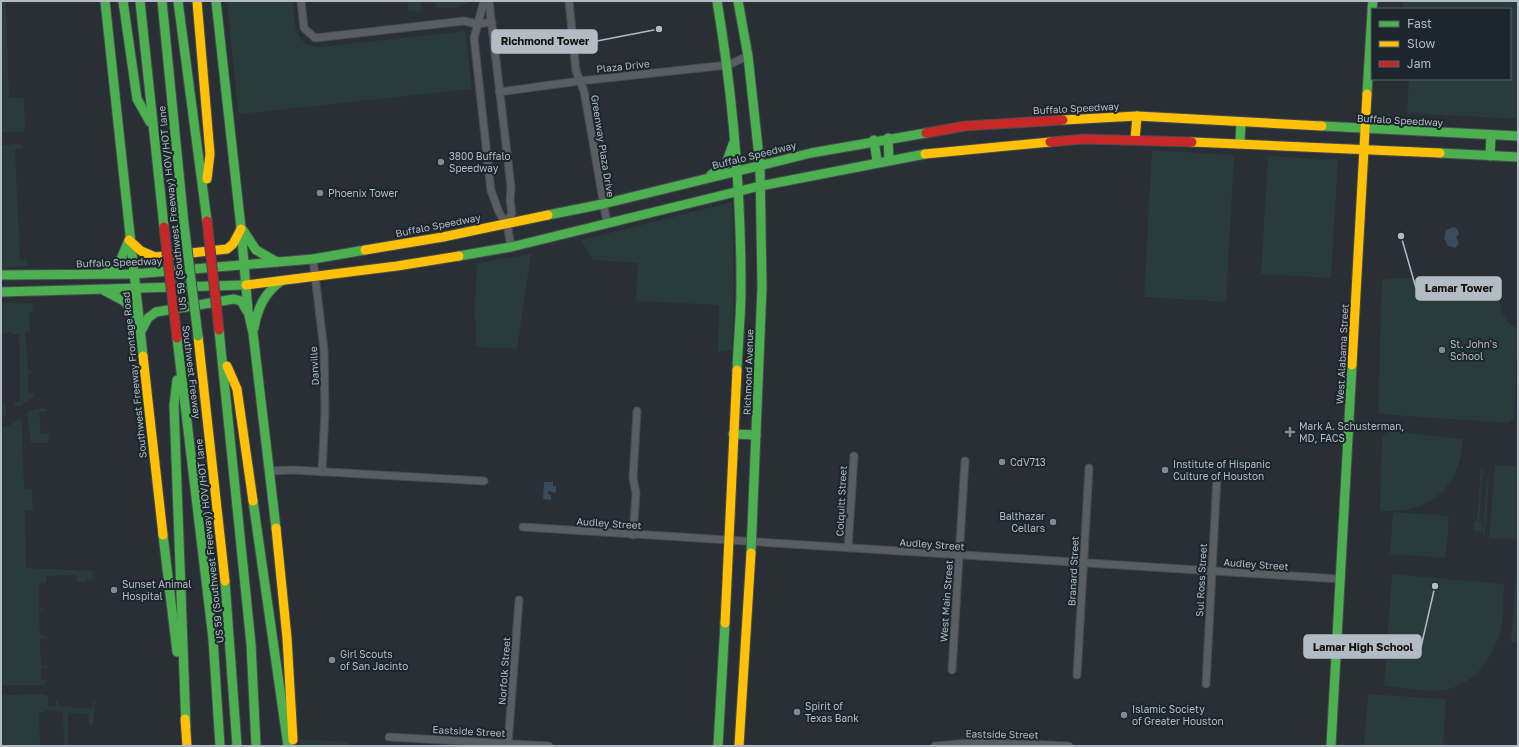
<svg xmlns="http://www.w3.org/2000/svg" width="1519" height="747" font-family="'Golos Text',sans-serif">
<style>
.green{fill:#293b3a}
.water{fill:#3a4c5b}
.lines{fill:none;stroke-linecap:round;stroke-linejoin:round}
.street-casing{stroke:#464b4f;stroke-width:9}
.fast-casing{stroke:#464b4f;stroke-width:11}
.slow-casing{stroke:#464b4f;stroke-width:11}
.jam-casing{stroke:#464b4f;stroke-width:11}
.street{stroke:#595e62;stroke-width:7}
.fast{stroke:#4caf50;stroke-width:9}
.slow{stroke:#ffc107;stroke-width:9}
.jam{stroke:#c62828;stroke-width:9}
.fast-bridge-casing{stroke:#454b4f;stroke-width:11;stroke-linecap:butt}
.jam-bridge-casing{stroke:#454b4f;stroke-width:11;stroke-linecap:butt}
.fast-bridge{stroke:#4caf50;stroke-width:9}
.jam-bridge{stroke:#c62828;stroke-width:9}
.poi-dot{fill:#838b92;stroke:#1d262d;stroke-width:1.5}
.labels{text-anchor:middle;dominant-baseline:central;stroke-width:4;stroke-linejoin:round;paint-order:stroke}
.street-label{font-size:10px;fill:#b3bcc4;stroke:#1d262d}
.poi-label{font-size:10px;fill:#b3bcc4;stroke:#1d262d;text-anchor:start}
.leader{fill:none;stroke:#b3bcc4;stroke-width:1.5}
.callout-dot{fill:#b3bcc4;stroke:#1d262d;stroke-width:1.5}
.callout{fill:#b3bcc4;stroke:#b3bcc4;stroke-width:1.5}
.callout-label{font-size:11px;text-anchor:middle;font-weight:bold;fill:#111}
</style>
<rect width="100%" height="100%" fill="#292f34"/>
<g class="green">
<polygon points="1,1 6,1 9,98 24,98 25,128 22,132 1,132"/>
<polygon points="227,1 293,1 296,32 305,44 318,47 466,31 472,89 240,114 238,112"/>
<polygon points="407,1 421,1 422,8 418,12 408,10"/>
<path d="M 435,1 L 470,1 L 470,2 C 456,8 451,9 436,7 Z"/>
<polygon points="1402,1 1518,1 1518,119 1407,113 1409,79 1510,79 1510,9 1403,9"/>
<polygon points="19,144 22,145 23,148 15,150 20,260 27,260 28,266 1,268 1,145"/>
<polygon points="1152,150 1234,155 1226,302 1144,297"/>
<polygon points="1268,156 1338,160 1331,278 1261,274"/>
<polygon points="732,202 734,284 732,350 718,352 719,305 636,301 638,263 593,260 581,240"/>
<polygon points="531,254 517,349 476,347 476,321 474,320 477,263"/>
<path d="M 1402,278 L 1500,285 C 1499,304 1500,320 1518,329 L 1514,418 L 1508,423 L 1378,414 L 1382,279 Z"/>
<polygon points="1,303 32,303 33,312 29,313 30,331 25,332 28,371 34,372 28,374 28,393 34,393 34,396 19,407 14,404 14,402 20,402 19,334 11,334 10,332 1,334"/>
<polygon points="1,401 5,403 7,416 2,417"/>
<polygon points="45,408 47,411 39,412 41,434 49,433 48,443 31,443 27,413 31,410"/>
<polygon points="20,419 22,425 24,488 32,489 33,510 25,510 26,568 93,571 92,580 86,579 85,582 77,582 77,575 46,576 46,583 39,584 39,608 47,609 46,610 39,611 40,635 47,636 47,638 40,638 41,666 48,666 48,668 41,669 41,680 48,680 44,685 1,685 1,427 8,426"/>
<path d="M 1390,431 L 1463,439 C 1460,489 1429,514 1380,511 L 1382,438 Z"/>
<polygon points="1495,465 1518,466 1518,540 1489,538"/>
<polygon points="1481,469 1483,469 1479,521 1482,522 1482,532 1473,531 1474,521 1477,521"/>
<polygon points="1487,478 1489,478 1485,534 1483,534"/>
<polygon points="1393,512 1449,516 1446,558 1390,554"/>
<polygon points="1516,570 1518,570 1518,643 1511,642"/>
<path d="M 1392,574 L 1504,584 C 1503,599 1504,616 1501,630 C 1493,658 1475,684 1445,690 C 1430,693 1400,687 1384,686 Z"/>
<polygon points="45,694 48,698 48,706 56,706 56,699 58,699 58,706 92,709 93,701 95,701 93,725 89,725 89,714 68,713 68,746 64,746 63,712 46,710 45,712 39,713 40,746 1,746 1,698 4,695"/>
<polygon points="1368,694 1446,699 1443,746 1364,746"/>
<polygon points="302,739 348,742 348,746 300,746 300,739"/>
</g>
<g class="water">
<polygon points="1454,227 1458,230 1459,234 1456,237 1459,243 1456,248 1448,246 1444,238 1446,230"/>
<polygon points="544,482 553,482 553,486 556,486 556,493 548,491 548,494 551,495 551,500 543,499"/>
</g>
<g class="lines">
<g class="street-casing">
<g id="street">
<polyline points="301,1 304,28 315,38 464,21 477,24 492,22"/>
<path d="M 484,1 L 474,38 L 491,191 C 497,204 497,214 507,223"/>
<polyline points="489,1 511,187 510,200 512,213 507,223 511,247"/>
<polyline points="569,1 576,71 584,91 607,223"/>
<polyline points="499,92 580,81 728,65 748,56"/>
<polyline points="313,259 324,350 325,411 322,472"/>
<polyline points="269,471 293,470 484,481"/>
<polyline points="523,527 1340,579"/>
<polyline points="633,535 636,493 633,478 637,411"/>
<polyline points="848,548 854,456"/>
<polyline points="952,670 965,461"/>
<polyline points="1077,675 1089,468"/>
<polyline points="1206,684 1217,477"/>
<polyline points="389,737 549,746"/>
<polyline points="508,744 519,600"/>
<polyline points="935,746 981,742 1069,746"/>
</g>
</g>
<g class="fast-casing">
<g id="fast">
<polyline points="105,1 143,356"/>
<polyline points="123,1 137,99 150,122"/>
<polyline points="140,1 164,227"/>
<polyline points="162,1 184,224"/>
<polyline points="178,1 207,221"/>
<polyline points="216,1 241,228 248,311 253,333 276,528"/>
<path d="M 717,1 C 733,96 741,191 741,288 C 741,315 738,342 737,370"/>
<polyline points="738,1 748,56 760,166 762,287 751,553"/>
<polyline points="1372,9 1373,1"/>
<polyline points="1367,94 1372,12"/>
<polyline points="1322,126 1518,136"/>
<polyline points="888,138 889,159"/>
<polyline points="874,140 877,161"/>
<polyline points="1240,143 1241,122"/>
<polyline points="1440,153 1518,157"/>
<polyline points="1490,156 1491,135"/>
<polyline points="711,175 726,164 733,144"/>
<polyline points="548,215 603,204 811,153 926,133"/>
<polyline points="243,230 256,250 277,262"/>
<polyline points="459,256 511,247 760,186 925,154"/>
<polyline points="105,273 119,264 128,242"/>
<polyline points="1,275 134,274 313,259 365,250"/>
<polyline points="105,291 124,301 137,317"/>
<polyline points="1,292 246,285"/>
<path d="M 254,328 C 258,307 264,294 281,281"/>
<polyline points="219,330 251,644 256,746"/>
<polyline points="141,331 148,318 156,312 234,299 241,301 247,311"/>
<polyline points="177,338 213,639 220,746"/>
<polyline points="177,380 174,405 186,727"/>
<polyline points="733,434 756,435"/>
<polyline points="253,501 288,746"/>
<polyline points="163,535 177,652"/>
<polyline points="225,581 237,746"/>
<polyline points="718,746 725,623"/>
<polyline points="1331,746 1352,365"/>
</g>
</g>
<g class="slow-casing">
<g id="slow">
<polyline points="197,1 210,154 207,179"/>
<polyline points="1063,120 1137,116 1322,126"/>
<polyline points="1135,139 1137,116"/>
<polyline points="1192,142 1440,153"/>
<polyline points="925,154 1050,142"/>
<polyline points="129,240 141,251 155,257 227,249 233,244 241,229"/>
<polyline points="365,250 443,237 548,215"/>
<polyline points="246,285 397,266 459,256"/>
<polyline points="198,336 225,581"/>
<polyline points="143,356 163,535"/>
<polyline points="1352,365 1367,94"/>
<polyline points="227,366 237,389 253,501"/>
<polyline points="276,528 287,638 293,740"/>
<polyline points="725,623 737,370"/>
<polyline points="185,719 187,746"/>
<polyline points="739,746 751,553"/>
</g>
</g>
<g class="jam-casing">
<g id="jam">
<polyline points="926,133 965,126 1063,120"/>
<polyline points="1050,142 1084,139 1192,142"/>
</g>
</g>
<use href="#street" class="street"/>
<use href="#fast" class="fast"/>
<use href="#slow" class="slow"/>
<use href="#jam" class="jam"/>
<g class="fast-bridge-casing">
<polyline id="fast-bridge" points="184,224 198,336"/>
</g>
<g class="jam-bridge-casing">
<g id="jam-bridge">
<polyline points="207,221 219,330"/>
<polyline points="164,227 177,338"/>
</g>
</g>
<use href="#fast-bridge" class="fast-bridge"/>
<use href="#jam-bridge" class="jam-bridge"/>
</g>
<g class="poi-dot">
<circle cx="441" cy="162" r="4"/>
<circle cx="320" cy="193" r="4"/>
<circle cx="1442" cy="350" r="4"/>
<path d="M1288 426h4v4h4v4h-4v4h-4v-4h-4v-4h4z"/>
<circle cx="1002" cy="462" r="4"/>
<circle cx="1165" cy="470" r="4"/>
<circle cx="1053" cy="522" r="4"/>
<circle cx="114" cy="590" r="4"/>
<circle cx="332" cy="660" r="4"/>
<circle cx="797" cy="712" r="4"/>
<circle cx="1124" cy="715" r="4"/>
</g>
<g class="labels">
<g class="street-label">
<text transform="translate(623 66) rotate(-6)">Plaza Drive</text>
<text transform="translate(1076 108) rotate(-3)">Buffalo Speedway</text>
<text transform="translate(1400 120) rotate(3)">Buffalo Speedway</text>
<text transform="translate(603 146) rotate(81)">Greenway Plaza Drive</text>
<text transform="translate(754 155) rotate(-14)">Buffalo Speedway</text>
<text transform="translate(172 208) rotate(-96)">US 59 (Southwest Freeway) HOV/HOT lane</text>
<text transform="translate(438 225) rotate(-11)">Buffalo Speedway</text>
<text transform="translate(119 262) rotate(-2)">Buffalo Speedway</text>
<text transform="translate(1342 354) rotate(-87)">West Alabama Street</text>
<text transform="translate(314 366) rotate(-93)">Danville</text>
<text transform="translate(192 372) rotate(83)">Southwest Freeway</text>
<text transform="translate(748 372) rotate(-88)">Richmond Avenue</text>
<text transform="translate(134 375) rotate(-96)">Southwest Freeway Frontage Road</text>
<text transform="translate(841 501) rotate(-87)">Colquitt Street</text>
<text transform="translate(609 523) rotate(4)">Audley Street</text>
<text transform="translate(209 541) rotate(-96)">US 59 (Southwest Freeway) HOV/HOT lane</text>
<text transform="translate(932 544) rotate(4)">Audley Street</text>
<text transform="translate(1256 564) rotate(4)">Audley Street</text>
<text transform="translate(1073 571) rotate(-87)">Branard Street</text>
<text transform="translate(1201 580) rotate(-87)">Sul Ross Street</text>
<text transform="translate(946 601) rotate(-86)">West Main Street</text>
<text transform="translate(504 671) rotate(-86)">Norfolk Street</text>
<text transform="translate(469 731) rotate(3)">Eastside Street</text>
<text transform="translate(1002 734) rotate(1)">Eastside Street</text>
</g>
<g class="poi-label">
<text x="449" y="156">3800 Buffalo<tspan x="449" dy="12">Speedway</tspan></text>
<text x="328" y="193">Phoenix Tower</text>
<text x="1450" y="344">St. John's<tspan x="1450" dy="12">School</tspan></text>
<text x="1299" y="426">Mark A. Schusterman,<tspan x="1299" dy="12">MD, FACS</tspan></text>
<text x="1010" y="462">CdV713</text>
<text x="1173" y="464">Institute of Hispanic<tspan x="1173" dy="12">Culture of Houston</tspan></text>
<text x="1045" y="516" text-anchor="end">Balthazar<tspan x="1045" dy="12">Cellars</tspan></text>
<text x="122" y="584">Sunset Animal<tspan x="122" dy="12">Hospital</tspan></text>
<text x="340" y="654">Girl Scouts<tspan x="340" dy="12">of San Jacinto</tspan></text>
<text x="805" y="706">Spirit of<tspan x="805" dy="12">Texas Bank</tspan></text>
<text x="1132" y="709">Islamic Society<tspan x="1132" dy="12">of Greater Houston</tspan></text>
</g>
</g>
<path class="leader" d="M659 29L597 41M1401 236L1416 288M1435 586L1421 647"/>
<g class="callout-dot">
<circle cx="659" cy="29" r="4"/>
<circle cx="1401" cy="236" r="4"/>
<circle cx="1435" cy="586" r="4"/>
</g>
<g class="callout">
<rect x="492" y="30" width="105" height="23" rx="4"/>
<rect x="1416" y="277" width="85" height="23" rx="4"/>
<rect x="1304" y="635" width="117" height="23" rx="4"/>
</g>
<g class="callout-label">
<text x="545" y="45">Richmond Tower</text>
<text x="1459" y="292">Lamar Tower</text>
<text x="1363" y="651">Lamar High School</text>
</g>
<rect width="1519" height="747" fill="none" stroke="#b3bcc4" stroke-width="4"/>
<rect x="1371" y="8" width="140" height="72" fill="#1d262d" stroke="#596269"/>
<rect x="1379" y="21" width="20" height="6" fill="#4caf50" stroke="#596269"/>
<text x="1407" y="28" font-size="12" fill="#b3bcc4">Fast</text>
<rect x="1379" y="41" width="20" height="6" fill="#ffc107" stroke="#596269"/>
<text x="1407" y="48" font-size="12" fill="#b3bcc4">Slow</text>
<rect x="1379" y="61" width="20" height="6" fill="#c62828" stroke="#596269"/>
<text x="1407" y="68" font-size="12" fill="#b3bcc4">Jam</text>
</svg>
